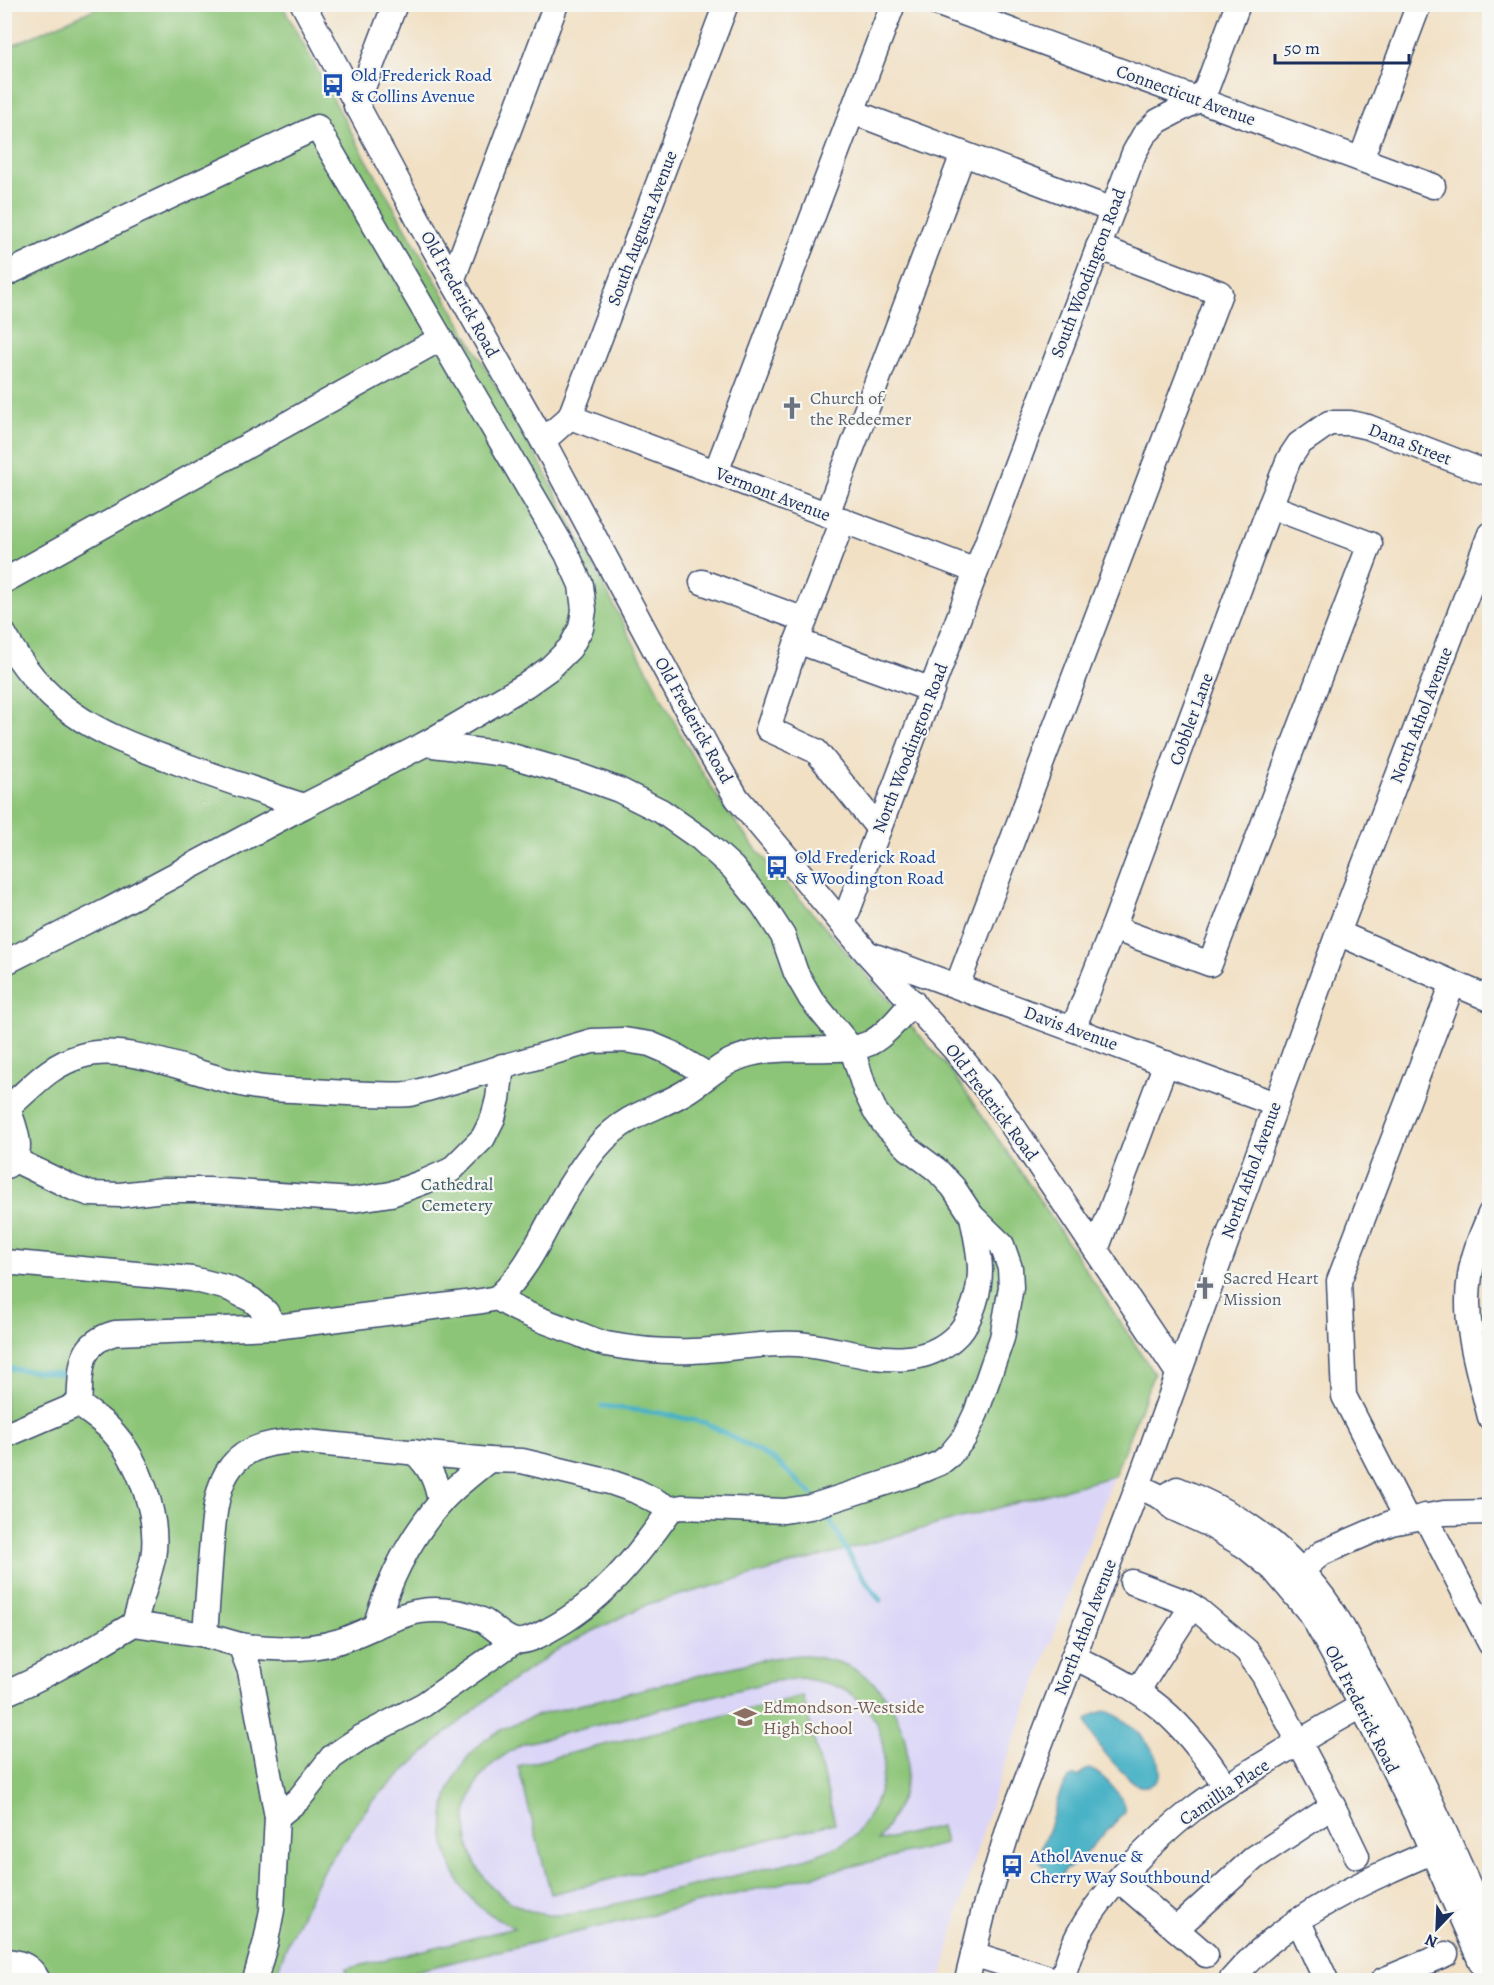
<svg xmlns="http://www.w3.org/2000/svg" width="1494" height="1985" font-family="Alegreya,serif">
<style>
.built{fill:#dbd6f7}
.green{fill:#8dc578;stroke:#547a6b;stroke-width:1.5;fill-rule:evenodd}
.water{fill:#48b2c6;stroke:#327092;stroke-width:1.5}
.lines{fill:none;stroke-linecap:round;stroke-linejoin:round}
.stream{stroke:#48b2c6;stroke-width:5}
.minor-casing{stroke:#3b4a6d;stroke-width:27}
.minor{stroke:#fff;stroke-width:24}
.labels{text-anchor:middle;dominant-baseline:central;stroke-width:4.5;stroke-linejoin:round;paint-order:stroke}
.transit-label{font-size:18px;fill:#164399;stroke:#f6f6f2;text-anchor:start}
.street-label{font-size:18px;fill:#1b2f5e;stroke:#f6f6f2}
.worship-label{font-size:18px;fill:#5b616d;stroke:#f6f6f2;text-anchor:start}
.park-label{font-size:18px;fill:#3d5c66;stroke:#f6f6f2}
.education-label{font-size:18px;fill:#785e54;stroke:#f6f6f2;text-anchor:start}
</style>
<rect width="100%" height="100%" fill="#f6f6f2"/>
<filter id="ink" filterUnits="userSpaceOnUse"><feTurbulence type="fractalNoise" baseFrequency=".0167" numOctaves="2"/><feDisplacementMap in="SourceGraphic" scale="12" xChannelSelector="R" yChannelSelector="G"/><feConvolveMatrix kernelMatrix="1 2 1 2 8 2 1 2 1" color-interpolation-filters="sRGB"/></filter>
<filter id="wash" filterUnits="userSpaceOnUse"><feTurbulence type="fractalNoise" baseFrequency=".008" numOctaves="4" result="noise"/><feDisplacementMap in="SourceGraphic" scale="24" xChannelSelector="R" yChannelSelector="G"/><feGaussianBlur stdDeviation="1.35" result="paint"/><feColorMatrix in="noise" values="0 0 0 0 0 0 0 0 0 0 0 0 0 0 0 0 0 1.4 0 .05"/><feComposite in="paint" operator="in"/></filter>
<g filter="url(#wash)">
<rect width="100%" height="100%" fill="#f1e0c4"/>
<polygon class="built" points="1114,1476 997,1786 962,1898 941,1980 274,1980 289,1940 322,1872 372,1801 437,1741 496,1692 563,1646 648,1604"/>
<g class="green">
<polygon points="103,5 282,5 356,141 540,463 691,754 722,804 757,850 951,1071 1031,1187 1154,1373 1114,1476 648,1604 563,1646 496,1692 437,1741 372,1801 322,1872 289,1940 274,1980 5,1980 4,49"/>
<path d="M 801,1655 C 819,1658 838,1660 854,1669 C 890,1688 914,1738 906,1779 C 902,1802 891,1821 878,1841 L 941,1826 L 945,1844 L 378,1980 L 349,1980 L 346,1969 L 514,1928 C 499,1919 481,1911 470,1897 C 430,1849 436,1780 484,1741 C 500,1728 519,1721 538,1715 L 765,1659 ZM 801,1678 C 822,1682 844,1685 860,1701 C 893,1733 889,1786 865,1821 C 861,1826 858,1832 854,1836 C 840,1847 824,1852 808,1858 L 579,1913 C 569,1914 557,1916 547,1915 C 481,1906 443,1831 482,1775 C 493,1761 508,1753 522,1744 L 769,1682 Z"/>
<polygon points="803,1696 835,1823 551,1894 518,1766"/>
</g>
<g class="water">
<path d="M 1104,1711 C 1124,1713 1175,1762 1156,1781 C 1152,1786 1146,1787 1139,1786 C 1122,1774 1090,1741 1087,1720 L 1095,1714 Z"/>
<path d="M 1090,1769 C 1104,1776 1125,1796 1125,1812 L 1075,1864 L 1068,1869 L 1066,1868 L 1058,1882 L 1054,1882 L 1039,1860 C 1040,1848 1046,1837 1050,1825 C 1056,1809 1058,1783 1075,1775 L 1078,1777 L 1085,1770 Z"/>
</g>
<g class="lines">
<g class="stream">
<polyline points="4,1368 63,1374"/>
<polyline points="602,1406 660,1413 706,1423 776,1461 812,1494"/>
<polyline points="825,1511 855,1566 880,1600"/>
</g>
</g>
</g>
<g filter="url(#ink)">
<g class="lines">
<g class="minor-casing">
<g id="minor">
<polyline points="303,4 427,236 543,441 708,749 737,798 867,953 955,1050 996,1101 1178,1373"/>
<polyline points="939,4 1433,186"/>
<polyline points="356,106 395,4"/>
<polyline points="853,112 1112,210"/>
<polyline points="1361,159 1419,4"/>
<polyline points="4,275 317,127 567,554 581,585 584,610 581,628 570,648 550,668 526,685 425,744"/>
<polyline points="452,281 556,4"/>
<polyline points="570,417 976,571"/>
<polyline points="543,441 570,417 726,4"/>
<polyline points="716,472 893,4"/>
<polyline points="827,514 963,154"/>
<polyline points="843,520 797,641 768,729 816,751 879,829"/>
<polyline points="4,581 440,339"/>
<polyline points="702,582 805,620"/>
<path d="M 4,634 C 20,664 44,694 72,713 C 100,733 133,746 166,758 C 212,776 258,791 304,806 L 425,744 L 505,754 L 577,775 L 619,790 L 661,811 L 701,839 L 733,868 L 763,905 L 783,936 L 796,973 L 811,999 L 852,1049 L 865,1090 L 875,1111 L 885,1125 L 909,1149 L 937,1170 L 953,1187 L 972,1216 L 1002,1245 L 1010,1268 L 1011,1287 L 1002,1338 L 976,1413 L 964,1438 L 950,1455 L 940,1463 L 913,1474 L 810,1507 L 784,1511 L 682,1507 L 671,1509 L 636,1491 L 610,1482 L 522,1461 L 489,1460 L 297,1441 C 219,1443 216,1488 211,1552 C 209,1580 207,1607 205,1635"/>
<polyline points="797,641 932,690"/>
<polyline points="843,924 1134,153 1144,135 1158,121 1198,100 1207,87 1238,4"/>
<polyline points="1113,928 1210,964 1370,544 1270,506"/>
<polyline points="1338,933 1490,999"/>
<polyline points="872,955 1275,1104"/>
<polyline points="4,963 107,911 304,806"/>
<polyline points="957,986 1220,293 1098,247"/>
<polyline points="1073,1029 1113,928 1270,506 1289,459 1299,444 1329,423 1350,423 1368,427 1490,474"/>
<path d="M 4,1111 C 31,1089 47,1066 81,1056 C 129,1041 202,1078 251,1086 C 271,1090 293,1090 314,1091 C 346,1093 378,1096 410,1094 L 592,1041 L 624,1040 L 650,1044 L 671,1053 L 708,1075"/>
<polyline points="15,1160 73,1188 91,1194 120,1195 164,1190 209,1190 352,1200 391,1194 426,1181 451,1170 483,1138 493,1118 498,1099 502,1066"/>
<path d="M 4,1167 C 29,1157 14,1126 8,1108"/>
<path d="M 1490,1214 C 1482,1234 1473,1254 1470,1276 C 1462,1323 1479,1372 1490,1417"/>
<polyline points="1096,1250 1166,1063"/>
<polyline points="4,1262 192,1279 228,1288 252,1300 266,1312 275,1327"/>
<path d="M 497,1298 C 531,1269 547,1221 571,1184 C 587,1159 603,1135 629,1120 C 646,1110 665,1104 682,1094 C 699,1085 713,1070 731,1061 C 761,1046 797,1050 830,1049 C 843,1049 857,1049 870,1043 C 887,1034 900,1016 913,1002"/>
<path d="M 79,1404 C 82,1370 76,1344 115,1333 L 275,1327 L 482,1301 L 497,1298 C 520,1313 545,1321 571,1331 C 582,1335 594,1341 606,1344 C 633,1349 664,1352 692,1351 C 727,1350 762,1342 797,1344 C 850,1348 914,1380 958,1334 C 972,1319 980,1291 980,1270 C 980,1253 975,1233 972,1216"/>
<path d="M 4,1436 L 79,1404 C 89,1413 102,1420 111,1430 C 139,1460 160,1517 153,1558 C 148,1580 140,1602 134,1624"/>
<path d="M 414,1452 C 430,1467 437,1481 440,1503"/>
<polyline points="1138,1486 1163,1498 1173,1508 1208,1524 1246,1547 1273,1569 1311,1614 1362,1706 1418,1819 1489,1980"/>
<path d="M 1163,1498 L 1177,1489 C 1234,1512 1277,1539 1316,1588 C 1339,1616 1354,1650 1371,1682 C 1415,1763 1452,1848 1490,1933"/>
<polyline points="1425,1516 1490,1643"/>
<polyline points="1407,1519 1344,1396 1339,1281 1453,983"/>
<polyline points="1290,1580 1322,1553 1391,1523 1444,1513 1490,1512"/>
<polyline points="1132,1582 1185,1602 1198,1610 1247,1651 1264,1676 1333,1806"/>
<path d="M 375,1627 C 388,1582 409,1539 440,1503 C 454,1487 473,1473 489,1460"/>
<path d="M 240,1645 C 274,1650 307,1651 340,1641 C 367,1632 392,1616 421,1611 C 441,1608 466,1612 484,1621 C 494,1627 503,1638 515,1641 C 526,1643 540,1635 549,1630 C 602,1602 637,1557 671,1509"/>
<path d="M 1073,1657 C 1150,1693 1180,1716 1226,1787"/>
<polyline points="1138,1690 1192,1606"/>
<path d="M 4,1694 C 50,1675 91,1649 134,1624 L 205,1635 L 240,1645 L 250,1671 L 277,1817 L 272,1910 L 266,1941 L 255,1980"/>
<polyline points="277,1817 299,1799 332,1757 360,1738 423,1705 515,1641"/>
<polyline points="1119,1880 1206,1955"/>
<polyline points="1298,1920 1326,1980"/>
<polyline points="1176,1929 1254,1858 1333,1806 1357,1856"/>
<polyline points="973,1954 1055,1980"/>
<path d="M 5,1961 C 21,1962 31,1966 38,1980"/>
<polyline points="967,1980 984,1910 1010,1824 1138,1486 1338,933 1490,534"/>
<path d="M 1062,1980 C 1067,1963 1072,1945 1081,1930 C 1106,1887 1154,1840 1192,1810 C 1217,1790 1246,1775 1273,1758 C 1307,1737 1340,1717 1375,1699"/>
<path d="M 1231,1980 C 1288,1913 1368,1879 1448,1845"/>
<polyline points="1383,1980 1446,1954"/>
</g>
</g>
<use href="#minor" class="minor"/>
</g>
</g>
<defs>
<g id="bus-bare" transform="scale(1.8)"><path d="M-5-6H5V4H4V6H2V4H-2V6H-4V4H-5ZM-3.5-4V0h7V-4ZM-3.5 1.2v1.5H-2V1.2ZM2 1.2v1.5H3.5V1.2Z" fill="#1a4fb4" stroke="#f6f6f2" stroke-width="2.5" paint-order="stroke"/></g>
<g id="church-bare" transform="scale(1.8)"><path d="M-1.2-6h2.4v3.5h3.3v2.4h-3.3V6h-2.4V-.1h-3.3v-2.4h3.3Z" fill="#6b7280" stroke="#f6f6f2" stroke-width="2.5" paint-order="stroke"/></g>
<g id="school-bare" transform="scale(1.8)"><path d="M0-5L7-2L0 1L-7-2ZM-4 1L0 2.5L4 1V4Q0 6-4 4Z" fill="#8d6e63" stroke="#f6f6f2" stroke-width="2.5" paint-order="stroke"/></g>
</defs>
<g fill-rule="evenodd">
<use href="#bus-bare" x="333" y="85"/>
<use href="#church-bare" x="792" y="408"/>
<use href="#bus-bare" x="777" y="867"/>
<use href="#church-bare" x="1205" y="1288"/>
<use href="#school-bare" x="745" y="1717"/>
<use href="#bus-bare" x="1012" y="1866"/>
</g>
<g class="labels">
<g class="transit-label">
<text x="351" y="75">Old Frederick Road<tspan x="351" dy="21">&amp; Collins Avenue</tspan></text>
<text x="795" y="857">Old Frederick Road<tspan x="795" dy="21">&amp; Woodington Road</tspan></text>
<text x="1030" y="1856">Athol Avenue &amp;<tspan x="1030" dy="21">Cherry Way Southbound</tspan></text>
</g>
<g class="street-label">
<text transform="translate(1186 95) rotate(20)">Connecticut Avenue</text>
<text transform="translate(642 228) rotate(-69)">South Augusta Avenue</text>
<text transform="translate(1088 273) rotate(-69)">South Woodington Road</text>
<text transform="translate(460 294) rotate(61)">Old Frederick Road</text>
<text transform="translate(1410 444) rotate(21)">Dana Street</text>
<text transform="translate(773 494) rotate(21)">Vermont Avenue</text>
<text transform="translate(1421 715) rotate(-69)">North Athol Avenue</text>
<text transform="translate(1191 719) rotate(-70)">Cobbler Lane</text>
<text transform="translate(694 720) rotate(61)">Old Frederick Road</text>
<text transform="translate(910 748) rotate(-69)">North Woodington Road</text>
<text transform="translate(1071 1028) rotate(20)">Davis Avenue</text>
<text transform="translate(992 1102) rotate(53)">Old Frederick Road</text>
<text transform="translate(1251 1170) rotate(-70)">North Athol Avenue</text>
<text transform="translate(1085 1627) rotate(-69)">North Athol Avenue</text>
<text transform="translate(1362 1709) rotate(63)">Old Frederick Road</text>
<text transform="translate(1224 1792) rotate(-34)">Camillia Place</text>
</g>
<g class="worship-label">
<text x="810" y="398">Church of<tspan x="810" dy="21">the Redeemer</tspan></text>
<text x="1223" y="1278">Sacred Heart<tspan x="1223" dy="21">Mission</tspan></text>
</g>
<g class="park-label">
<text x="457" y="1184">Cathedral<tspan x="457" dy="21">Cemetery</tspan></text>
</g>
<g class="education-label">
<text x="763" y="1707">Edmondson-Westside<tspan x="763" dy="21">High School</tspan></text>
</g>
</g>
<rect width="1494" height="1985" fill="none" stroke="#f6f6f2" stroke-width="24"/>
<g transform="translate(1437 1928) rotate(203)" stroke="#f6f6f2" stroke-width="4.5" paint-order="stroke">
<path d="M0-4.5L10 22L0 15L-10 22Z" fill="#1b2f5e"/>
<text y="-9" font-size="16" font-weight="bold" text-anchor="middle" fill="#1b2f5e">N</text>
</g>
<path d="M1275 54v9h134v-9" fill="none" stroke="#1b2f5e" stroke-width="3"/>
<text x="1284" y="54" font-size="18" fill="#1b2f5e" stroke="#f6f6f2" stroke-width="4.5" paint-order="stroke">50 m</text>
</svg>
